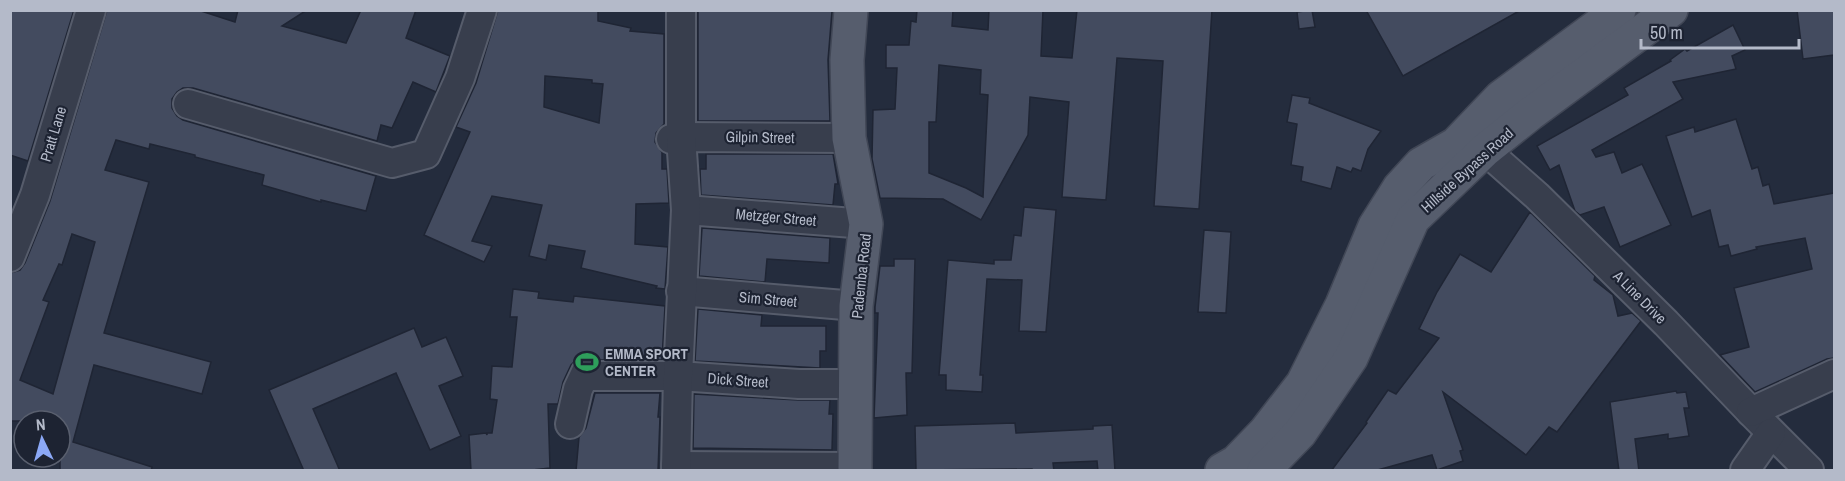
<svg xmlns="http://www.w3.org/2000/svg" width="1845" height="481" font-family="'Archivo Narrow',sans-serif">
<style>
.building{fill:#434b5f;stroke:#1f2534;stroke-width:1.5;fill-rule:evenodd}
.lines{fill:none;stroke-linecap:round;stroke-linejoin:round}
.minor-casing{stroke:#565c6b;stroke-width:32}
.major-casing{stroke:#414756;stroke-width:36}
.minor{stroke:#383e4d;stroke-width:28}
.major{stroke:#565d6d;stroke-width:33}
.labels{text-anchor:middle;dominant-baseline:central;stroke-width:4.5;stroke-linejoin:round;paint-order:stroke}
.street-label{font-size:15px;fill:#b4bac9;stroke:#1d2332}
.poi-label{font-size:15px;font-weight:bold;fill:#b4bac9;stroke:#1d2332;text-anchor:start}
</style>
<rect width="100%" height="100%" fill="#242c3d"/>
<g class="building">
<polygon points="10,10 74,10 28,161 10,155"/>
<path d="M 107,10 L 198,10 L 235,22 L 238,10 L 307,10 L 282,26 L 346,43 L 361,10 L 416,10 L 406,38 L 450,56 L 436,92 L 413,82 L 392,128 L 381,125 L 377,141 L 193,88 L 183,88 L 177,92 L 172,99 L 172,108 L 177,116 L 183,120 L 376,176 L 366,211 L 321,200 L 321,202 L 262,185 L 264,175 L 195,157 L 195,155 L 150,144 L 149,149 L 116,140 L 105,170 L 149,182 L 104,333 L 211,362 L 202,394 L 94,365 L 73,442 L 152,467 L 151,471 L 60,471 L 60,421 L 10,421 L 10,273 L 20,270 L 25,263 L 50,201 ZM 72,234 L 95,242 L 53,394 L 20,380 L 49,302 L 43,300 L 59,264 L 62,265 Z"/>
<path d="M 498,10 L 598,10 L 598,21 L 631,28 L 630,31 L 664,34 L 664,124 L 656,133 L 655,142 L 662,152 L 662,169 L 667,169 L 669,203 L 636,204 L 635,244 L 668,247 L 665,289 L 656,288 L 657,286 L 581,268 L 585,251 L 549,245 L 546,260 L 529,256 L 542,205 L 492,196 L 472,241 L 492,246 L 484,262 L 424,235 L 470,132 L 456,127 L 476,83 ZM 545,76 L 592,80 L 592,83 L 603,84 L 599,123 L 544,107 Z"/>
<polygon points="698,10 832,11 828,60 830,121 698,121"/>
<path d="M 917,10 L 953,10 L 952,26 L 988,30 L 989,10 L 1043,10 L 1041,56 L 1072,58 L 1077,10 L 1212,10 L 1199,209 L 1154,206 L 1163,61 L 1117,58 L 1106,200 L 1062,197 L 1069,102 L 1030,97 L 1028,135 L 981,220 L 943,199 L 880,198 L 872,159 L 873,110 L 895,109 L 897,68 L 886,68 L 886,45 L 909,45 L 911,21 L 916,22 ZM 939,65 L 981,70 L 980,94 L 988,95 L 983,197 L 966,188 L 929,173 L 929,122 L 936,122 Z"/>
<polygon points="1312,10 1315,27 1299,29 1297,12"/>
<polygon points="1366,10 1521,10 1403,76"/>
<polygon points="1797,10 1834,10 1834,55 1803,59"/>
<polygon points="1733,25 1745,50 1732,56 1736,69 1673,82 1683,99 1592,150 1596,157 1614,152 1622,173 1642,164 1671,225 1620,247 1604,207 1580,215 1575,211 1559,165 1550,170 1537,146 1628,95 1624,88 1671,61 1670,60 1685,49 1687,51"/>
<polygon points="1292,95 1310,98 1309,103 1381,131 1368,149 1361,171 1353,168 1351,172 1337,167 1331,189 1301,181 1303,167 1291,165 1297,124 1287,122"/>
<polygon points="1736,119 1752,169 1758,167 1763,186 1769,184 1774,204 1834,193 1834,358 1827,359 1755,392 1720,355 1749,347 1734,288 1812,269 1805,238 1756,247 1757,249 1731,256 1728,245 1719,247 1710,210 1692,217 1666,136 1694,127 1695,132"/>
<polygon points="706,154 833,154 838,184 835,184 833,205 701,195 700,169 706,169"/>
<polygon points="1024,207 1056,210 1046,332 1019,331 1022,280 987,279 980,375 983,375 982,392 946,390 946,375 939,375 948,260 994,264 994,260 1011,260 1014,235 1021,236"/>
<polygon points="1530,212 1595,276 1594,280 1613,295 1618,316 1632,313 1641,321 1557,432 1549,427 1526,455 1443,392 1463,450 1460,451 1463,461 1437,470 1432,455 1374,471 1331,471 1367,423 1366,422 1388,390 1396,394 1439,338 1419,329 1437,292 1460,254 1491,272"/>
<polygon points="702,228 830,238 829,263 767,259 765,282 699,276"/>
<polygon points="1204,230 1231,232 1226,313 1198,312"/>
<polygon points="894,259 915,259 912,373 906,373 907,415 874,418 878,313 875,313 875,307 880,266 894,266"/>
<polygon points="513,289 539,292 538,298 573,302 574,296 665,306 662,360 597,360 587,356 578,358 571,365 563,382 558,404 548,404 550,468 523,471 471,471 469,435 486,433 487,435 487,433 492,433 497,400 490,399 492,366 512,367 517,317 510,317"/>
<polygon points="698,309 762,315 761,326 826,326 826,351 820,351 820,368 695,361"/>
<polygon points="414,328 422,347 446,337 463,376 439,386 461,436 430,450 396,373 313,409 340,471 304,471 269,390"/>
<polygon points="1676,391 1677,393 1686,392 1689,408 1684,408 1689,436 1668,439 1668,434 1635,439 1639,471 1619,471 1610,402"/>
<polygon points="595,393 660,393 658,417 660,417 658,471 576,471 579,437 586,428"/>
<polygon points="694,394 798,400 830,400 829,414 833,414 832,450 693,448"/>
<polygon points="1015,423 1016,433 1093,429 1093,426 1112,425 1115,471 1098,471 1097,461 1053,463 1054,471 1032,471 1032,469 916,470 915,426"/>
</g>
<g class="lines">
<g class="minor-casing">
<g id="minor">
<polyline points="188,104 392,163 426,154 460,78 482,10"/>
<polyline points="671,139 681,137 849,138"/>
<polyline points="1464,146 1485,150 1537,196 1666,323 1751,412 1809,470"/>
<polyline points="686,210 866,224"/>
<polyline points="10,257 35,195 91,10"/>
<polyline points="681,291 856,306"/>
<polyline points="1751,412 1834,374"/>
<polyline points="570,424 578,389 586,372 592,376 678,376 799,384 855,384"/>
<polyline points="676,466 855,467"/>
<polyline points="676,470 678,376 686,210 681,137 681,10"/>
<polyline points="1745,470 1771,433"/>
</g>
</g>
<g class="major-casing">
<g id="major">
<polyline points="851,10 847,60 849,138 866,224 856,306 855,470"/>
<polyline points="1222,470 1236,462 1265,432 1303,383 1342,305 1375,226 1399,188 1421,164 1456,144 1501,97 1619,10"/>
<polyline points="1264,470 1300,433 1351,358 1413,219 1485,150 1530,114 1671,10"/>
</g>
</g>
<use href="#minor" class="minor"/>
<use href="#major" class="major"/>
</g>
<defs>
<g id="stadium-bare" transform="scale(1.8)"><path d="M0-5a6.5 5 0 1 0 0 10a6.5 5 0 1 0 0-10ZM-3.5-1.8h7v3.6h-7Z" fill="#2e9e5b" stroke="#1d2332" stroke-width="2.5" paint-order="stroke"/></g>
</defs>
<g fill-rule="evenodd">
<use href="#stadium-bare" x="587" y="362"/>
</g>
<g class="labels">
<g class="street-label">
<text transform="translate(53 134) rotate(-73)">Pratt Lane</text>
<text transform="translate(760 137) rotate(1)">Gilpin Street</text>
<text transform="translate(1467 170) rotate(-42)">Hillside Bypass Road</text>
<text transform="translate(776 217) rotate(5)">Metzger Street</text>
<text transform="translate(861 276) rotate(-84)">Pademba Road</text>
<text transform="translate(1640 297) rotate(45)">A Line Drive</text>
<text transform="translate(768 299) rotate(5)">Sim Street</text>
<text transform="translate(738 380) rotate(4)">Dick Street</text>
</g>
<g class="poi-label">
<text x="605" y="353">EMMA SPORT<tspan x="605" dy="17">CENTER</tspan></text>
</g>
</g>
<rect width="1845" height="481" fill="none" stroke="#b4bac9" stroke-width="24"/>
<g transform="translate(42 439) rotate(355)"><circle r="28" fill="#1d2332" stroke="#595f6e" stroke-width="1.5"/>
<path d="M0-4.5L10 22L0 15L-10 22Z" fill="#8ba8f6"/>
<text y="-9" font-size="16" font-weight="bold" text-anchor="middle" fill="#b4bac9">N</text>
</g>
<path d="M1641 39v9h158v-9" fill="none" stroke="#b4bac9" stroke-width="3"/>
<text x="1650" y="39" font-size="18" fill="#b4bac9" stroke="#1d2332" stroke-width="4.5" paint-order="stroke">50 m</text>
</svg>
